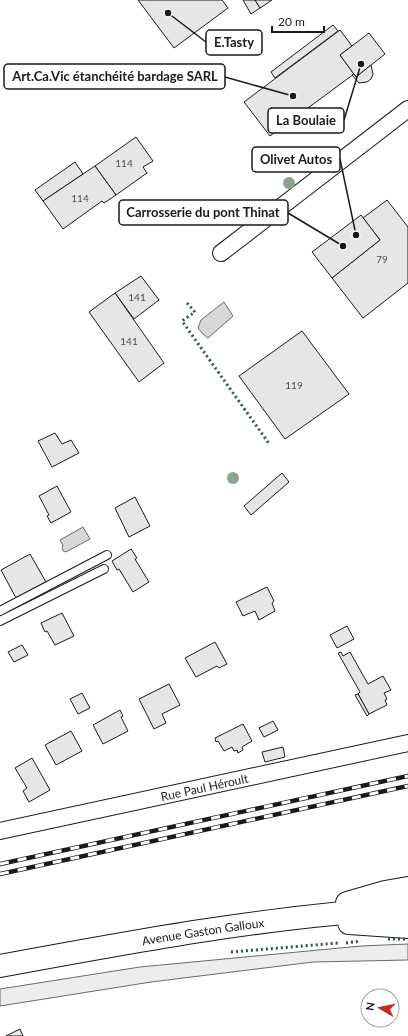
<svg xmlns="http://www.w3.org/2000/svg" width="408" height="1036" font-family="Lato,sans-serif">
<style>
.built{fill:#ededed;stroke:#6a6a6a}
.water{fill:#d7d7d7;stroke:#6a6a6a}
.building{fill:#e6e6e6;stroke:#1a1a1a}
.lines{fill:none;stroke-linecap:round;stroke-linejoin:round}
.service-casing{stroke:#1a1a1a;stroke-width:10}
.minor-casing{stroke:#1a1a1a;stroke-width:18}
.primary-casing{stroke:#1a1a1a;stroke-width:24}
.service{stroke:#fff;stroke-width:8}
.minor{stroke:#fff;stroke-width:16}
.primary{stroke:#fff;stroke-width:22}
.rail-casing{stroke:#1a1a1a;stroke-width:4.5}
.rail{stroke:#fff;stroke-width:3;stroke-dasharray:9;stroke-linecap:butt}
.hedge{stroke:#2b5a34;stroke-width:3;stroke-dasharray:2 3;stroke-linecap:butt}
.tree{fill:#8aa48f}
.labels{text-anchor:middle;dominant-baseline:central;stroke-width:3;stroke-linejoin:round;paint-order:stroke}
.number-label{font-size:10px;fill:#4d4d4d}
.street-label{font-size:12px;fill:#1a1a1a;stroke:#fff}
.leader{fill:none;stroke:#1a1a1a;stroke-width:1.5}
.callout-dot{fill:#1a1a1a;stroke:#fff;stroke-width:1.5}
.callout{fill:#fff;stroke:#1a1a1a;stroke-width:1.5}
.callout-label{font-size:13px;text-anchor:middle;font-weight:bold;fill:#1a1a1a}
</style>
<rect width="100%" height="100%" fill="#fff"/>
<polygon class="built" points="408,944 408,960 313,962 151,982 0,1006 0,989 140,967 361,946"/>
<g class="water">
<polygon points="224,302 233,316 208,338 203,334 198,328 201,320"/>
<polygon points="83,527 90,539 66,552 63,551 62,548 63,545 60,540"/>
</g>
<g class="building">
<polygon points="138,0 222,0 228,8 174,48"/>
<polygon points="243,0 255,0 260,8 251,14"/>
<polygon points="255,0 272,0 260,8"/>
<polygon points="333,25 338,31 275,78 271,72"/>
<polygon points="340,30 352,46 340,55 354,74 270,136 244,102"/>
<polygon points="369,33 385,54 356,77 340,55"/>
<polygon points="371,65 373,74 371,79 367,82 359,83 352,75 354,74 356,77"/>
<polygon points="136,137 153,161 143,167 147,173 116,195 95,166"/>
<polygon points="75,162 83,174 43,201 35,190"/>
<polygon points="95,166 116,195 104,203 102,201 63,229 43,201"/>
<polygon points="387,200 408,227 408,283 363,318 332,278 380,240 363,218"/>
<polygon points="361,215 380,240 332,278 312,252"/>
<polygon points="141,276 159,300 134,319 115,293"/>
<polygon points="115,293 164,363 139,382 89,312"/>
<polygon points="302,331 349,394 285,439 239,376"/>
<polygon points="55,433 62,444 71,440 79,453 52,467 38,441"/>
<polygon points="282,473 289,482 251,515 244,506"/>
<polygon points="57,486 71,512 51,523 47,516 49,515 39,496"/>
<polygon points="135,497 150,526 129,537 115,508"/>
<polygon points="131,549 137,558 135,559 149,582 133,592 119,569 117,570 112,561"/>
<polygon points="30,554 46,582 16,598 1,570"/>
<polygon points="267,587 274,601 272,603 275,611 259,620 255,611 243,616 236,602"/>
<polygon points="62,613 74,636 55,645 47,631 45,632 41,623"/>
<polygon points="347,626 354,639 337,648 330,635"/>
<polygon points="215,642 227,664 219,668 217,666 196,677 185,658"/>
<polygon points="22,645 28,655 14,662 8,652"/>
<polygon points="341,652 343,656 350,652 368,684 383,676 391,690 384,693 387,699 385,700 387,705 369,714 358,694 360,692 338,653"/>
<polygon points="169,684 180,705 162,714 166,723 154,729 139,699"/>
<polygon points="82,693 90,708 78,714 70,699"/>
<polygon points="358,694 369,714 367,716 355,695"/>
<polygon points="120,710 123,716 121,717 128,731 103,744 93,725"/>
<polygon points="273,721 278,730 264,737 259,728"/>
<polygon points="243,724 252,741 242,747 243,750 238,753 237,750 234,751 232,747 224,751 218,741 216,742 215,738"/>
<polygon points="71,731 82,751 56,765 45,745"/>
<polygon points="283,747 285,757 265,762 262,752"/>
<polygon points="32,758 50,790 29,802 23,791 27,788 15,768"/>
<polygon points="20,1029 23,1036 6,1036"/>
</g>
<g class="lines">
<g class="service-casing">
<g id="service">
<polyline points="0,611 107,555"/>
<polyline points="0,621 104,569"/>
</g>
</g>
<g class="minor-casing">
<g id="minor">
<polyline points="221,253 408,109"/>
<path id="s1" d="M 0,831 L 408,743"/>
</g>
</g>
<g class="primary-casing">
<g id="primary">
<polyline points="347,903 385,892 408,888"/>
<polyline points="349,923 408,927"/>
<path id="s2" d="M 0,966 C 135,941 270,916 408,908"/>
</g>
</g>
<use href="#service" class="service"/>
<use href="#minor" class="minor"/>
<use href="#primary" class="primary"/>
<g class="rail-casing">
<g id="rail">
<polyline points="0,864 408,776"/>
<polyline points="0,874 408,786"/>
</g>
</g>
<use href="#rail" class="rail"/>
<g class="hedge">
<polyline points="187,303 195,312 182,321 270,445"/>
<polyline points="388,939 408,939"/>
<polyline points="346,943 361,941"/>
<polyline points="231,952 338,943"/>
</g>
</g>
<g class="tree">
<circle cx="289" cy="183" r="6"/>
<circle cx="233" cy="478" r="6"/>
</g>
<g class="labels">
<g class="number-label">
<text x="124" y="163">114</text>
<text x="80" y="198">114</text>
<text x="382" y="259">79</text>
<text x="137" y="297">141</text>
<text x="129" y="341">141</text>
<text x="294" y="385">119</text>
</g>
<g class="street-label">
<text stroke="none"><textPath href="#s1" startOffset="209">Rue Paul Héroult</textPath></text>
<text stroke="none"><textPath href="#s2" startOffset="206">Avenue Gaston Galloux</textPath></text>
</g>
</g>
<path class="leader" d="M168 13L206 42M293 96L225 77M361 64L344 120M356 235L340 159M343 246L288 213"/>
<g class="callout-dot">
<circle cx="168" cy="13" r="4"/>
<circle cx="293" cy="96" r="4"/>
<circle cx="361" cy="64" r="4"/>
<circle cx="356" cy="235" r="4"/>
<circle cx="343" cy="246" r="4"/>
</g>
<g class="callout">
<rect x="206" y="30" width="56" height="25" rx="4"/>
<rect x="4" y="64" width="221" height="25" rx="4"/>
<rect x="268" y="108" width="76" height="25" rx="4"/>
<rect x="252" y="147" width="88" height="25" rx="4"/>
<rect x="119" y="200" width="169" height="25" rx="4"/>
</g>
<g class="callout-label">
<text x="234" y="47">E.Tasty</text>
<text x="115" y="81">Art.Ca.Vic étanchéité bardage SARL</text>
<text x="306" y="125">La Boulaie</text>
<text x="296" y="164">Olivet Autos</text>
<text x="203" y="217">Carrosserie du pont Thinat</text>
</g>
<g transform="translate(380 1008) rotate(279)"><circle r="19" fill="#ffffff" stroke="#a3a3a3"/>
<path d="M0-3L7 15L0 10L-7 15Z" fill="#c62828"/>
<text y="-6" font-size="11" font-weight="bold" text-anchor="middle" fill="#1a1a1a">N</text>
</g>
<path d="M272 26v6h52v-6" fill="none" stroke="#1a1a1a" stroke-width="2"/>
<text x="278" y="26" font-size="12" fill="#1a1a1a" stroke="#ffffff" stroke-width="3" paint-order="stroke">20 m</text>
</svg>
